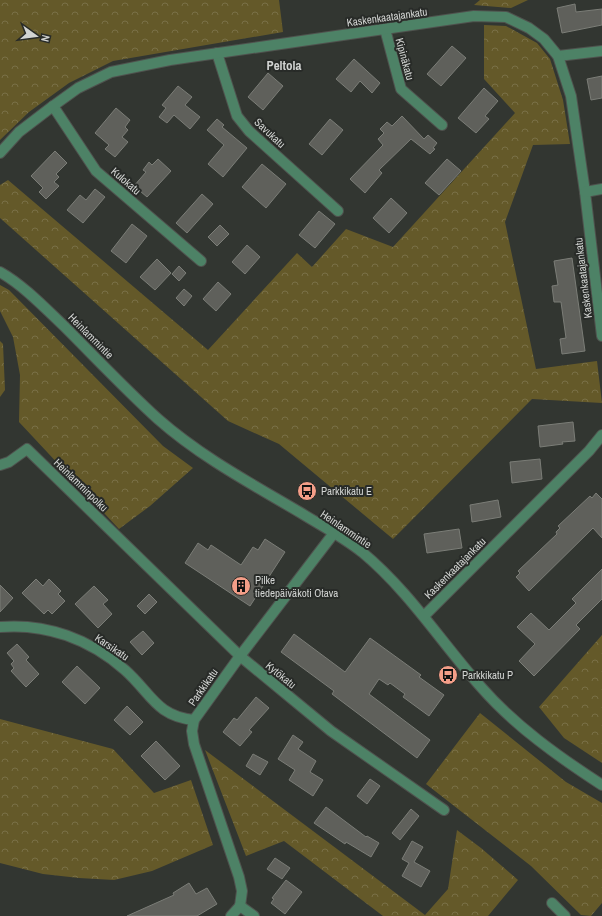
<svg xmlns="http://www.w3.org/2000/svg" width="602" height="916" font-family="'Archivo Narrow',sans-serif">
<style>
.forest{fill:url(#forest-crowns)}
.building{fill:#5f605b;stroke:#7b7d77}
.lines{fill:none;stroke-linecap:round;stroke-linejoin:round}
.minor-casing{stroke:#4f524e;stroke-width:12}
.minor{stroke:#4d8266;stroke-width:10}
.labels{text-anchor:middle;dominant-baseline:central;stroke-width:4;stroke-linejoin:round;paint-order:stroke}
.street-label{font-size:11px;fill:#d2d4d2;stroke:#282b28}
.poi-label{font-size:11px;fill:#d2d4d2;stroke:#282b28;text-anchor:start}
.quarter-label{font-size:13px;font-weight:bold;fill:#d2d4d2;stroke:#282b28}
</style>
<defs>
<pattern id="forest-crowns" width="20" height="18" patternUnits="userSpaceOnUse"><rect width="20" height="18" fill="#645929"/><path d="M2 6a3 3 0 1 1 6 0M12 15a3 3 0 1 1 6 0" fill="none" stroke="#797047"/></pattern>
</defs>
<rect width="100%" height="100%" fill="#323631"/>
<g class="forest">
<polygon points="0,0 279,0 283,32 113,61 69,83 29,112 0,140"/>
<polygon points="480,0 528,0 511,8 474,5"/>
<polygon points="484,25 506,26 537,43 550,59 563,100 570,144 533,145 505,222 536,369 597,361 602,403 532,399 393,539 279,444 228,421 0,218 0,185 8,180 208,350 297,253 312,267 346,229 393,247 515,113 484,79"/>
<polygon points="0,285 9,290 163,446 193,468 150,506 119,529 19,422 20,375 13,337 0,311"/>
<polygon points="0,341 3,344 5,390 0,397"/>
<polygon points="602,635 602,763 564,738 539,707"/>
<polygon points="480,713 566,782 602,803 602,903 591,916 581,915 531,866 426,784"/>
<polygon points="0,719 113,749 154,793 191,780 213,845 152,871 114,880 79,878 43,874 0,863"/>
<polygon points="205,750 425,915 448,889 457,830 481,848 518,880 488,916 383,916 284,841 246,856"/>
</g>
<g class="building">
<polygon points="575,4 576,12 602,9 602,25 562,33 557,8"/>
<polygon points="452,46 466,58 441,86 427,74"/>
<polygon points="354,59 380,83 372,93 360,81 351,92 336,79"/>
<polygon points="268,73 283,86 263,110 248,97"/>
<polygon points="602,76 602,98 591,100 587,79"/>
<polygon points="178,86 192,97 185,105 200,117 190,129 174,115 167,123 159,117 166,108 162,105"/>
<polygon points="484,88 498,101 485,116 489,119 476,133 458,118"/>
<polygon points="116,108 130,120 125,127 128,130 122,137 128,142 115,157 105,149 109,145 95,133"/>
<polygon points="402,116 424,139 428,135 437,143 433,148 435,149 430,154 411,139 379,170 382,173 365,193 350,179 383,145 378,139 384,133 380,129 387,122 392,126"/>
<polygon points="217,119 224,125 222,127 247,148 223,177 208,164 224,145 207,130"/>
<polygon points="330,119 343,130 322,155 309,144"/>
<polygon points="55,151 67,163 56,174 59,177 54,182 59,186 46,199 39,192 43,188 31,176"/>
<polygon points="158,159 171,171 147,197 134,186 146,172 143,170 149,162 152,165"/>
<polygon points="447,159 461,171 439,195 425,183"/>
<polygon points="262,164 286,184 266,208 242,187"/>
<polygon points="95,189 105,197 83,223 67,210 80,195 86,200"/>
<polygon points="202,194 213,204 187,233 176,223"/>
<polygon points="391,198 407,213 389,233 373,218"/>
<polygon points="319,211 335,224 315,248 299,235"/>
<polygon points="132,224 147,236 126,263 111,251"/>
<polygon points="220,225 229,234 217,246 208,237"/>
<polygon points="247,245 260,257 245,274 232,262"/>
<polygon points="572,258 585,351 562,354 560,339 566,338 561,302 554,302 552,286 558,285 554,261"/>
<polygon points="157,259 171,273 155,290 140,277"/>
<polygon points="179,266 186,273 179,281 172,274"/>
<polygon points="218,282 231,294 216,311 203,299"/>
<polygon points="184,289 192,296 184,306 176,298"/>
<polygon points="573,422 575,441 562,442 563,444 540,447 538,426"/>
<polygon points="540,459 542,479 512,483 510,462"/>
<polygon points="596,493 602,499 602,538 593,528 529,591 516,577 520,573 518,571 557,534 556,532 560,528 558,526 590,496 592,498"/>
<polygon points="498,500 501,517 472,522 470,505"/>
<polygon points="459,529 462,548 427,553 424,534"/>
<polygon points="265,539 285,552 250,606 185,563 198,543 208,550 211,545 241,565 253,547 258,550"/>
<polygon points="602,569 602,599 576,625 580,629 534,676 519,661 535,644 517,627 531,613 549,630 576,603 572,599"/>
<polygon points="36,579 43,586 49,579 61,591 58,594 65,601 52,614 48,610 44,614 22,593"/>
<polygon points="0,585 13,598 0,612"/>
<polygon points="94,586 108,600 103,604 112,614 98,628 75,604"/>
<polygon points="149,594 157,602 145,614 137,606"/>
<polygon points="143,631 154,643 142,655 130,642"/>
<polygon points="294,634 345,672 370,638 421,675 419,677 444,695 429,716 403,697 405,694 390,683 388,685 379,679 369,694 430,740 417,758 332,694 334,691 281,652"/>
<polygon points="17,644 29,657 26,660 39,674 26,687 11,671 14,668 11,664 14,661 7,653"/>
<polygon points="77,666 100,688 85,704 62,682"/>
<polygon points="256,697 269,708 249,730 252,732 240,746 223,732 234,718 237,720"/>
<polygon points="127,706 143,722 130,735 114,720"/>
<polygon points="293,735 303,742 298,749 316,761 310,772 323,780 313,796 289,780 295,770 278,759"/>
<polygon points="156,741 180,766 165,780 141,756"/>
<polygon points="253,754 268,762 260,775 246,766"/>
<polygon points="370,779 380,786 367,804 357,796"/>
<polygon points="326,807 366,837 367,836 379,843 371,857 346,842 345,844 314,823"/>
<polygon points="411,809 419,816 400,840 392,833"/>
<polygon points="412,841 423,847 414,862 430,871 421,887 402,876 409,863 402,859"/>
<polygon points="275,858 290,868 282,879 267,869"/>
<polygon points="286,880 302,892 285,914 271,903 274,899 272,898"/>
<polygon points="189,883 196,894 207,888 217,904 197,916 127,916 174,895 173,893"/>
</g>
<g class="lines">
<g class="minor-casing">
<g id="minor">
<polyline points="385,29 401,89 442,125"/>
<polyline points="217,53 237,116 249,131 338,211"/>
<polyline points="558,56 602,51"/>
<polyline points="53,106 96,171 201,261"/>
<polyline points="0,153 19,132 53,106 78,88 111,72 170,60 474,16 506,17 529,28 544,39 558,56 571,96 585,192 602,336"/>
<polyline points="585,192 602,189"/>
<path d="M 0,272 C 23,285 44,307 64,326 C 95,357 125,389 158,419 C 201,457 252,484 301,513 C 322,526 343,537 362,552 C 409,591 441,642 481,687 C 515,726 559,757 602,785"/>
<polyline points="0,465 9,462 27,449 240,656 331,731 444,810"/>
<polyline points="424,616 589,451 602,435"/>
<path d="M 0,627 C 46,623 90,639 125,670 C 151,693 156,716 194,720"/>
<polyline points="552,903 565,916"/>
<polyline points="240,906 242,891 239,877 194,744 192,731 194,720 240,656 334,533"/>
<polyline points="240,906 254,916"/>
<polyline points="231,916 240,906"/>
</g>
</g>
<use href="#minor" class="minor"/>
</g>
<defs>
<g id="bus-disc" transform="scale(1)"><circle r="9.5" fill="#f49e88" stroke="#282b28"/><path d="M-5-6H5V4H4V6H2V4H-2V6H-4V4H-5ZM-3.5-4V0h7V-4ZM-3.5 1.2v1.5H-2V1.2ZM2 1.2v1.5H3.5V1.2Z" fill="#111"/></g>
<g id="building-disc" transform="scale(1)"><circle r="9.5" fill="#f49e88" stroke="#282b28"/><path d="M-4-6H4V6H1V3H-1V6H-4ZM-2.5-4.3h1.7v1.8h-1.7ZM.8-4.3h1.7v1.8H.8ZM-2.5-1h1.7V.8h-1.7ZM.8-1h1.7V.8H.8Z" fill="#111"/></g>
</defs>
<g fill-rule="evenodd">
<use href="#bus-disc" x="307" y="491"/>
<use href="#building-disc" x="241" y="586"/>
<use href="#bus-disc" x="448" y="675"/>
</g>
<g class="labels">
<g class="street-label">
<text transform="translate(387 17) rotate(-8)">Kaskenkaatajankatu</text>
<text transform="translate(405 59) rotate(75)">Kipinäkatu</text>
<text transform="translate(270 133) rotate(43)">Savukatu</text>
<text transform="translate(126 181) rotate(41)">Kulokatu</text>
<text transform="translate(583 278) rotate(-97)">Kaskenkaatajankatu</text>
<text transform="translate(91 336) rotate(45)">Heinlammintie</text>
<text transform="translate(81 485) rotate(44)">Heinlamminpolku</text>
<text transform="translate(346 529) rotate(34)">Heinlammintie</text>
<text transform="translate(455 568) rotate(-45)">Kaskenkaatajankatu</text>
<text transform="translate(112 647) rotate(34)">Karsikatu</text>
<text transform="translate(281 675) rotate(39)">Kytökatu</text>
<text transform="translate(203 687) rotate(-55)">Parkkikatu</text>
</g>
<g class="poi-label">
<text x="321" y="491">Parkkikatu E</text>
<text x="255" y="580">Pilke<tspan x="255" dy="13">tiedepäiväkoti Otava</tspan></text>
<text x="462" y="675">Parkkikatu P</text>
</g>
<g class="quarter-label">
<text x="284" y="65">Peltola</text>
</g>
</g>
<g transform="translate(36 36) rotate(104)" stroke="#282b28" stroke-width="3" paint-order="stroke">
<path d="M0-3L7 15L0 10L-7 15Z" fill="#d2d4d2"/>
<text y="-6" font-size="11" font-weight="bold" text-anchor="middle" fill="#d2d4d2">N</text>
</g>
</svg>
